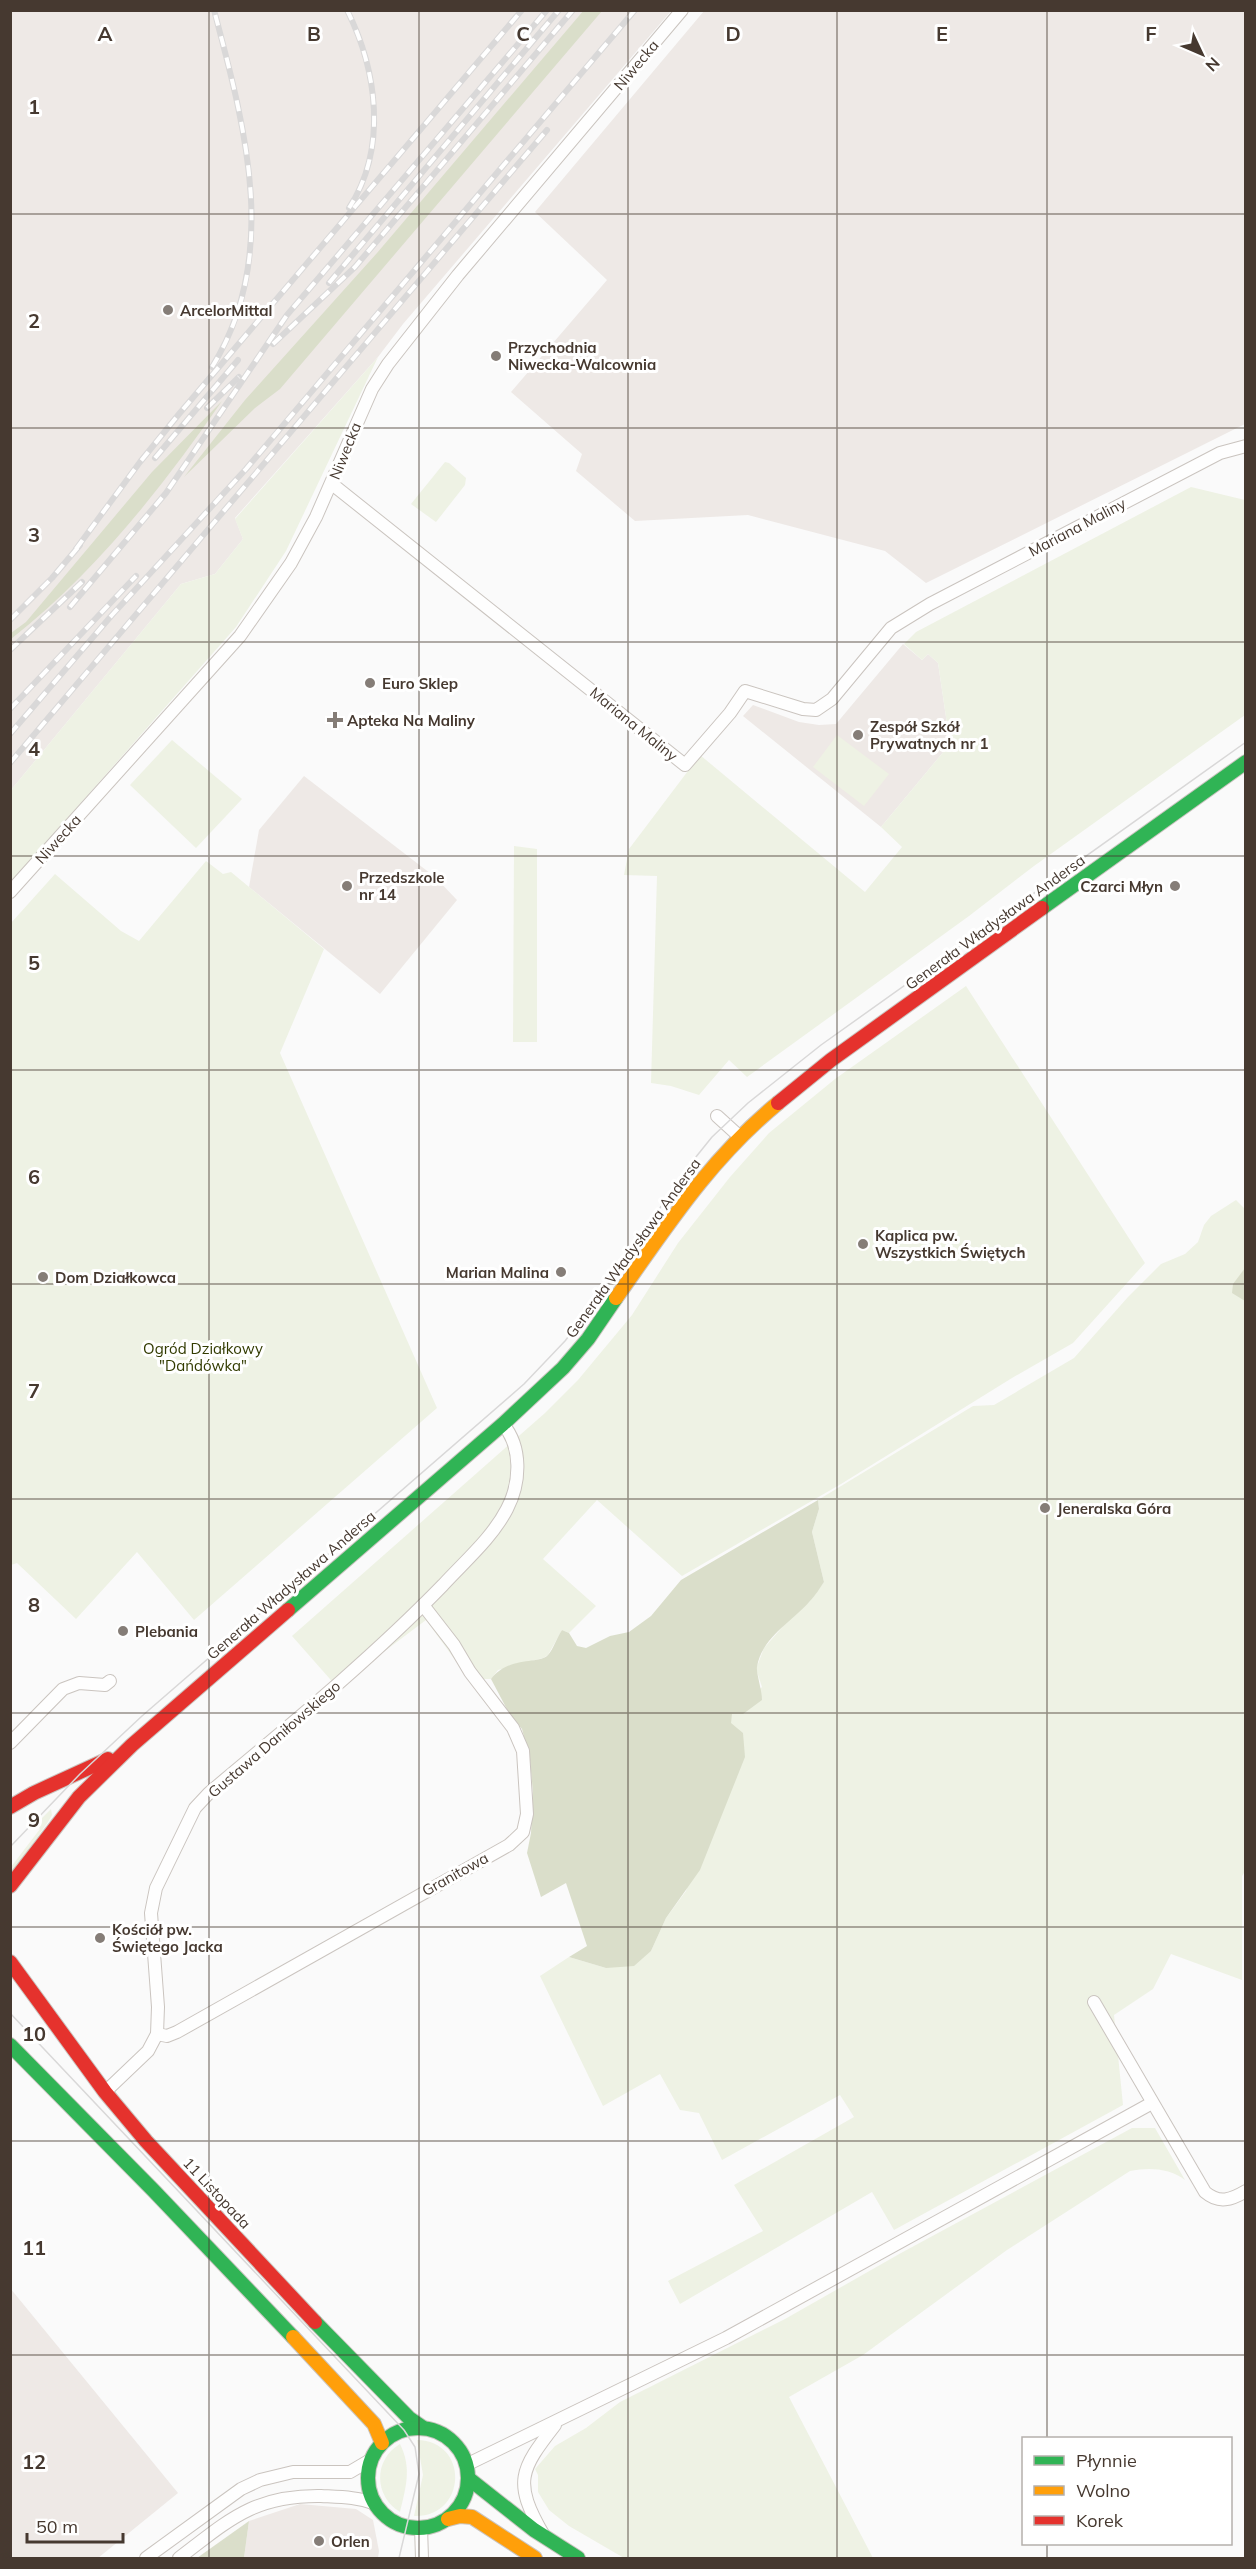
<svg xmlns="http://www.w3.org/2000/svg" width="1256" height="2569" font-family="Mulish,sans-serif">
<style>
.built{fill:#eee9e6}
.green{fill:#eef2e4}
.forest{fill:#dadeca}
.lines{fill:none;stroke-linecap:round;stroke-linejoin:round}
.street-casing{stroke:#cac4bf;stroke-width:14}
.fast-casing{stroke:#cac4bf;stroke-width:16}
.slow-casing{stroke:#cac4bf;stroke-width:16}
.jam-casing{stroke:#cac4bf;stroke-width:16}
.street{stroke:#fefefe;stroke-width:12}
.fast{stroke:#30b455;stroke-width:14}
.slow{stroke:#ff9f0a;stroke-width:14}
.jam{stroke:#e5322d;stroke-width:14}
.tram{stroke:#d9d8d8;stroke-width:1.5}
.rail-casing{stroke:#d9d8d8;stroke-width:6}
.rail{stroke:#fff;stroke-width:4;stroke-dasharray:11;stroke-linecap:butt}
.grid{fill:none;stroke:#463930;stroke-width:1.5;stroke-opacity:0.55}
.poi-dot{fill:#857d77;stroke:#fff;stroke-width:2}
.labels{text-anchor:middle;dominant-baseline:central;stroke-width:6;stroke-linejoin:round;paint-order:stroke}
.street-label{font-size:15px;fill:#463930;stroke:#fff}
.poi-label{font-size:15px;font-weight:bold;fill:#463930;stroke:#fff;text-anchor:start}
.park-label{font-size:15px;fill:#323b00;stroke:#fff}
.grid-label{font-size:20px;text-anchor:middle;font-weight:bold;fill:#463930;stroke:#fff;stroke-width:6;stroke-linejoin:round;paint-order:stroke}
</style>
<rect width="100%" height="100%" fill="#fafafa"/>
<g class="built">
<polygon points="10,11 671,11 403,324 378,357 235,518 243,539 215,574 181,584 11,790"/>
<polygon points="704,11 1245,11 1245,424 926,583 885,551 748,515 635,521 576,471 582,454 511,392 607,280 535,212"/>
<polygon points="903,644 922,660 928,654 938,663 950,744 881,827 743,716 753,705 799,722 819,725 836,724"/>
<polygon points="304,776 435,877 457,900 380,994 249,887 259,830"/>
<polygon points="10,2288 178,2493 98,2558 11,2558"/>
<polygon points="300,2504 356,2509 373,2520 379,2551 378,2558 244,2558 249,2521"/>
</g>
<g class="green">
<polygon points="378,357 286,551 236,627 11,882 11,790 181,584 215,574 243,539 235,519"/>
<polygon points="445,462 449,463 466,478 465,485 436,522 411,504"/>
<polygon points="1191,487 1245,500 1245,715 1034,866 969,916 747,1077 729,1060 699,1095 671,1086 651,1083 657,876 624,875 629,849 700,755 865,892 902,847 881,827 950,744 938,663 928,654 922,660 904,644 916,632"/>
<polygon points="837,735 889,774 864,806 813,767"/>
<polygon points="172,740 242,799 196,848 130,785"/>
<polygon points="514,846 537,849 537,1042 513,1042"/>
<polygon points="206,861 223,874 231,872 324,949 280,1053 437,1408 194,1620 137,1552 76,1619 17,1563 11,1565 11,923 55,874 121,931 139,941"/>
<polygon points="966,986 1145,1263 1073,1343 1012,1378 841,1484 682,1576 597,1500 543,1559 596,1606 569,1633 562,1630 548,1655 543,1658 498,1670 491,1679 469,1679 426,1620 337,1687 292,1636 545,1413 578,1380 632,1315 678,1243 730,1177 769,1133 835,1079"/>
<polygon points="1236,1200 1245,1209 1246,1870 1242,1876 1242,1980 1171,1954 1153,1989 1114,2015 1123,2105 894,2230 872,2192 680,2304 668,2281 763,2231 734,2185 854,2117 840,2095 722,2160 699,2113 680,2110 660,2074 603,2106 540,1976 569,1957 606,1968 651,1951 666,1918 686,1891 732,1714 762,1687 756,1669 764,1648 792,1616 809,1602 824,1582 812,1532 819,1509 818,1500 973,1406 994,1405 1074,1358 1128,1297 1161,1264 1185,1254 1198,1242 1204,1225 1211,1216"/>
<polygon points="51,1809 52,1815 48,1822 11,1874 11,1867 40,1829 36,1824"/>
<path d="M 1132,2128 L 1155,2128 L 1185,2180 C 1170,2168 1148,2167 1130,2171 L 1007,2250 L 863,2355 L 789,2397 L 873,2558 L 624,2558 L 569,2526 L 549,2510 L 538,2492 L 538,2475 L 535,2469 L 555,2446 L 586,2428 L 620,2402 L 785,2319 L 901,2253 Z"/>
<path d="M 417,2440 C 470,2441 467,2518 414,2516 L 423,2475 Z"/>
<path d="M 400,2444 C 412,2468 406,2487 400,2512 C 374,2496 373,2460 400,2444 Z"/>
</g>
<g class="forest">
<polygon points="584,10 602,11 280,389 255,408 184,477 245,400 377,253"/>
<path d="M 222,401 C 161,489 95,573 11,639 L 11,633 L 26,622 L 152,472 Z"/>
<polygon points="1245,1268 1246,1301 1245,1301 1232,1293 1233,1284"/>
<path d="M 818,1500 L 819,1509 L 812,1532 L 824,1582 C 820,1588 815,1596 810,1601 C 792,1622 762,1637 757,1667 C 756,1673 762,1690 762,1700 L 743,1714 L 732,1714 L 731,1723 L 743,1733 L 745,1757 L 700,1870 L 666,1918 L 651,1951 L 634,1966 L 606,1968 L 569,1957 L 587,1946 L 566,1883 L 541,1897 L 527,1853 L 531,1833 L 533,1792 L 530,1760 L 522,1729 L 510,1715 L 491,1679 C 510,1655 539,1665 548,1655 C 553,1650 557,1637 562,1630 L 569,1633 L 577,1646 L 586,1648 L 610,1636 L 629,1632 L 651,1616 L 681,1580 Z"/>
<polygon points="249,2521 244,2558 197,2558"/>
</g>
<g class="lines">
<g class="street-casing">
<g id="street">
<polyline points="332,484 685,765 730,713 745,691 803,709 816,710 832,699 891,628 930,604 1220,453 1246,446"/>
<polyline points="10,892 240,636 291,563 316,517 372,389 388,364 458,275 682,10"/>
<polyline points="717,1116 739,1136"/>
<polyline points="10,1743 63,1689 79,1683 105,1685 110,1681"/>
<path d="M 1094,2002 L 1205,2192 C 1219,2204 1231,2200 1246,2191"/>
<polyline points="157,2034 167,2036 177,2032 509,1845 523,1832 527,1814 523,1751 513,1728 470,1672 454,1645 423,1605"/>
<path d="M 105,2092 L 148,2051 L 157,2034 L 158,2007 L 151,1913 L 156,1888 L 195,1808 L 209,1793 C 289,1726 370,1660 443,1585 C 465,1561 492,1538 507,1509 C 521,1482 522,1447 503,1424"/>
<polyline points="466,2465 726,2338 1152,2103"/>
<polyline points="421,2527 422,2558"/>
<path d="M 543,2534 C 513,2482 520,2470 555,2425"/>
<polyline points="146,2558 241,2489 260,2480 293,2472 350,2472 372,2459"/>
<path d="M 179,2558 C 229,2520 254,2495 321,2496 C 340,2497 358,2497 376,2504"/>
</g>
</g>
<g class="fast-casing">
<g id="fast">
<polyline points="1042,908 1246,762"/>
<polyline points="288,1610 503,1424 563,1368 588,1339 616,1298"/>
<polyline points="10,2045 154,2191 293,2337"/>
<polyline points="315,2322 409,2418 422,2427"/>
<circle cx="418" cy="2478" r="50"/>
<polyline points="468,2478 534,2530 578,2558"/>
</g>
</g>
<g class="slow-casing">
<g id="slow">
<path d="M 616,1298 C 667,1226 709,1160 778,1103"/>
<polyline points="293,2337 374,2424 382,2443"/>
<polyline points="448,2519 460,2516 472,2517 535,2558"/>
</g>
</g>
<g class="jam-casing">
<g id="jam">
<polyline points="778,1103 831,1060 1042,908"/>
<polyline points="10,1807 34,1793 108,1759"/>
<polyline points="10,1886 79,1797 132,1745 288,1610"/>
<polyline points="10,1962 105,2092 146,2141 315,2322"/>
</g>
</g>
<use href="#street" class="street"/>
<use href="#fast" class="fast"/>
<use href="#slow" class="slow"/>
<use href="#jam" class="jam"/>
<g class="tram">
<polyline points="10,1847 80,1774 142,1716 524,1384 565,1341 605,1289 687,1168 712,1137 748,1103 821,1045 1246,742"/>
<polyline points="10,2013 404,2430 415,2447 419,2474 399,2558"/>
</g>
<g class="rail-casing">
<g id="rail">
<path d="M 347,10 C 377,70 388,148 349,208"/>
<polyline points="329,283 559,10"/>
<polyline points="273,344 355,267 573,10"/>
<path d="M 212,367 C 281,256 245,127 214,10"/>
<polyline points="207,408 239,377"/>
<polyline points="155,458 238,360"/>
<polyline points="76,549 140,462 179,414 522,10"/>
<polyline points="70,607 166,493 287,315 547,10"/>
<polyline points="10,620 52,578 80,545"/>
<polyline points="10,650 82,582"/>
<polyline points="10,709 136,576"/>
<polyline points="10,734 112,615 246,469 635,10"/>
<polyline points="10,763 547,130"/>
</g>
</g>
<use href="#rail" class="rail"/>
</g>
<path class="grid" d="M 209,10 L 209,2558M 419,10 L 419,2558M 628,10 L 628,2558M 837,10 L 837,2558M 1047,10 L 1047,2438M 10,214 L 1246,214M 10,428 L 1246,428M 10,642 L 1246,642M 10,856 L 1246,856M 10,1070 L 1246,1070M 10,1284 L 1246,1284M 10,1499 L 1246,1499M 10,1713 L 1246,1713M 10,1927 L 1246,1927M 10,2141 L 1246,2141M 10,2355 L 1246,2355M 1047,2544 L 1047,2558"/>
<g class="poi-dot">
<circle cx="168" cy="310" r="6"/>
<circle cx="496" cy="356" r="6"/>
<circle cx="370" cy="683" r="6"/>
<path d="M332 711h6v6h6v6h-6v6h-6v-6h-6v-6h6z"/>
<circle cx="858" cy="735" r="6"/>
<circle cx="347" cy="886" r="6"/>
<circle cx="1175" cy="886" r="6"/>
<circle cx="863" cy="1244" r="6"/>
<circle cx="561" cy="1272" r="6"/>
<circle cx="43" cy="1277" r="6"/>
<circle cx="1045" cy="1508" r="6"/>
<circle cx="123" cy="1631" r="6"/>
<circle cx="100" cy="1938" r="6"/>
<circle cx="319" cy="2541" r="6"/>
</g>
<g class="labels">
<g class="street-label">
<text transform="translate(636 65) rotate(-50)">Niwecka</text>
<text transform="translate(345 451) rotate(-68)">Niwecka</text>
<text transform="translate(1077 527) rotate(-28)">Mariana Maliny</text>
<text transform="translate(634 724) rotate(39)">Mariana Maliny</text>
<text transform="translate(58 839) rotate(-48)">Niwecka</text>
<text transform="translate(995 922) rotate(-36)">Generała Władysława Andersa</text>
<text transform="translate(633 1248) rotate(-54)">Generała Władysława Andersa</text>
<text transform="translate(291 1585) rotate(-41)">Generała Władysława Andersa</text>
<text transform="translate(274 1739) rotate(-41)">Gustawa Daniłowskiego</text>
<text transform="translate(455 1874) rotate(-29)">Granitowa</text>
<text transform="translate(217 2193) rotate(47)">11 Listopada</text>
</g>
<g class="poi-label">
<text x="180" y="310">ArcelorMittal</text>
<text x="508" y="347">Przychodnia<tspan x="508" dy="17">Niwecka-Walcownia</tspan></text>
<text x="382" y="683">Euro Sklep</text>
<text x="347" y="720">Apteka Na Maliny</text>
<text x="870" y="726">Zespół Szkół<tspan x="870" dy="17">Prywatnych nr 1</tspan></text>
<text x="359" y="877">Przedszkole<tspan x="359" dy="17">nr 14</tspan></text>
<text x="1163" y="886" text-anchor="end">Czarci Młyn</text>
<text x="875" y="1235">Kaplica pw.<tspan x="875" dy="17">Wszystkich Świętych</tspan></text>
<text x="549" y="1272" text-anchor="end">Marian Malina</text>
<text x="55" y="1277">Dom Działkowca</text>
<text x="1057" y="1508">Jeneralska Góra</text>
<text x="135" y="1631">Plebania</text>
<text x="112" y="1929">Kościół pw.<tspan x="112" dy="17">Świętego Jacka</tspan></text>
<text x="331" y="2541">Orlen</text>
</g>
<g class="park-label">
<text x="203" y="1348">Ogród Działkowy<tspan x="203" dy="17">"Dańdówka"</tspan></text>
</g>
</g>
<g class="grid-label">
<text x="105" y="41">A</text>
<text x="314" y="41">B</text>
<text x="523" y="41">C</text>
<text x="733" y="41">D</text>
<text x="942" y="41">E</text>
<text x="1151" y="41">F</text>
<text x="34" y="114">1</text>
<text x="34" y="328">2</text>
<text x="34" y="542">3</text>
<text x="34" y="756">4</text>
<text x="34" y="970">5</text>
<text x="34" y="1184">6</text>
<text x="34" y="1398">7</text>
<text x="34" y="1612">8</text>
<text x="34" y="1827">9</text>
<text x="34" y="2041">10</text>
<text x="34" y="2255">11</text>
<text x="34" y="2469">12</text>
</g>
<rect width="1256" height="2569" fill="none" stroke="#463930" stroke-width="24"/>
<rect x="1022" y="2437" width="210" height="108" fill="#ffffff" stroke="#b5b0ac" stroke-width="1.5"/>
<rect x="1034" y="2456" width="30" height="9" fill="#30b455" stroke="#b5b0ac" stroke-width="1.5"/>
<text x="1076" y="2467" font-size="18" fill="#463930">Płynnie</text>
<rect x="1034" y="2486" width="30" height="9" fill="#ff9f0a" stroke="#b5b0ac" stroke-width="1.5"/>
<text x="1076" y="2497" font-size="18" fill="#463930">Wolno</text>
<rect x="1034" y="2516" width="30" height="9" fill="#e5322d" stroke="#b5b0ac" stroke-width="1.5"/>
<text x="1076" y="2527" font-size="18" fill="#463930">Korek</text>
<g transform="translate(1202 54) rotate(134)" stroke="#ffffff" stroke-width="4.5" paint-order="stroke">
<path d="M0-4.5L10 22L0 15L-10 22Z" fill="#463930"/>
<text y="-9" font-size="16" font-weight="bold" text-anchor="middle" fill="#463930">N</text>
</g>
<path d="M27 2533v9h96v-9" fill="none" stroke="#463930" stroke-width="3"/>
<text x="36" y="2533" font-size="18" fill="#463930" stroke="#ffffff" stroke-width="4.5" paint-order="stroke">50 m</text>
</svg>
